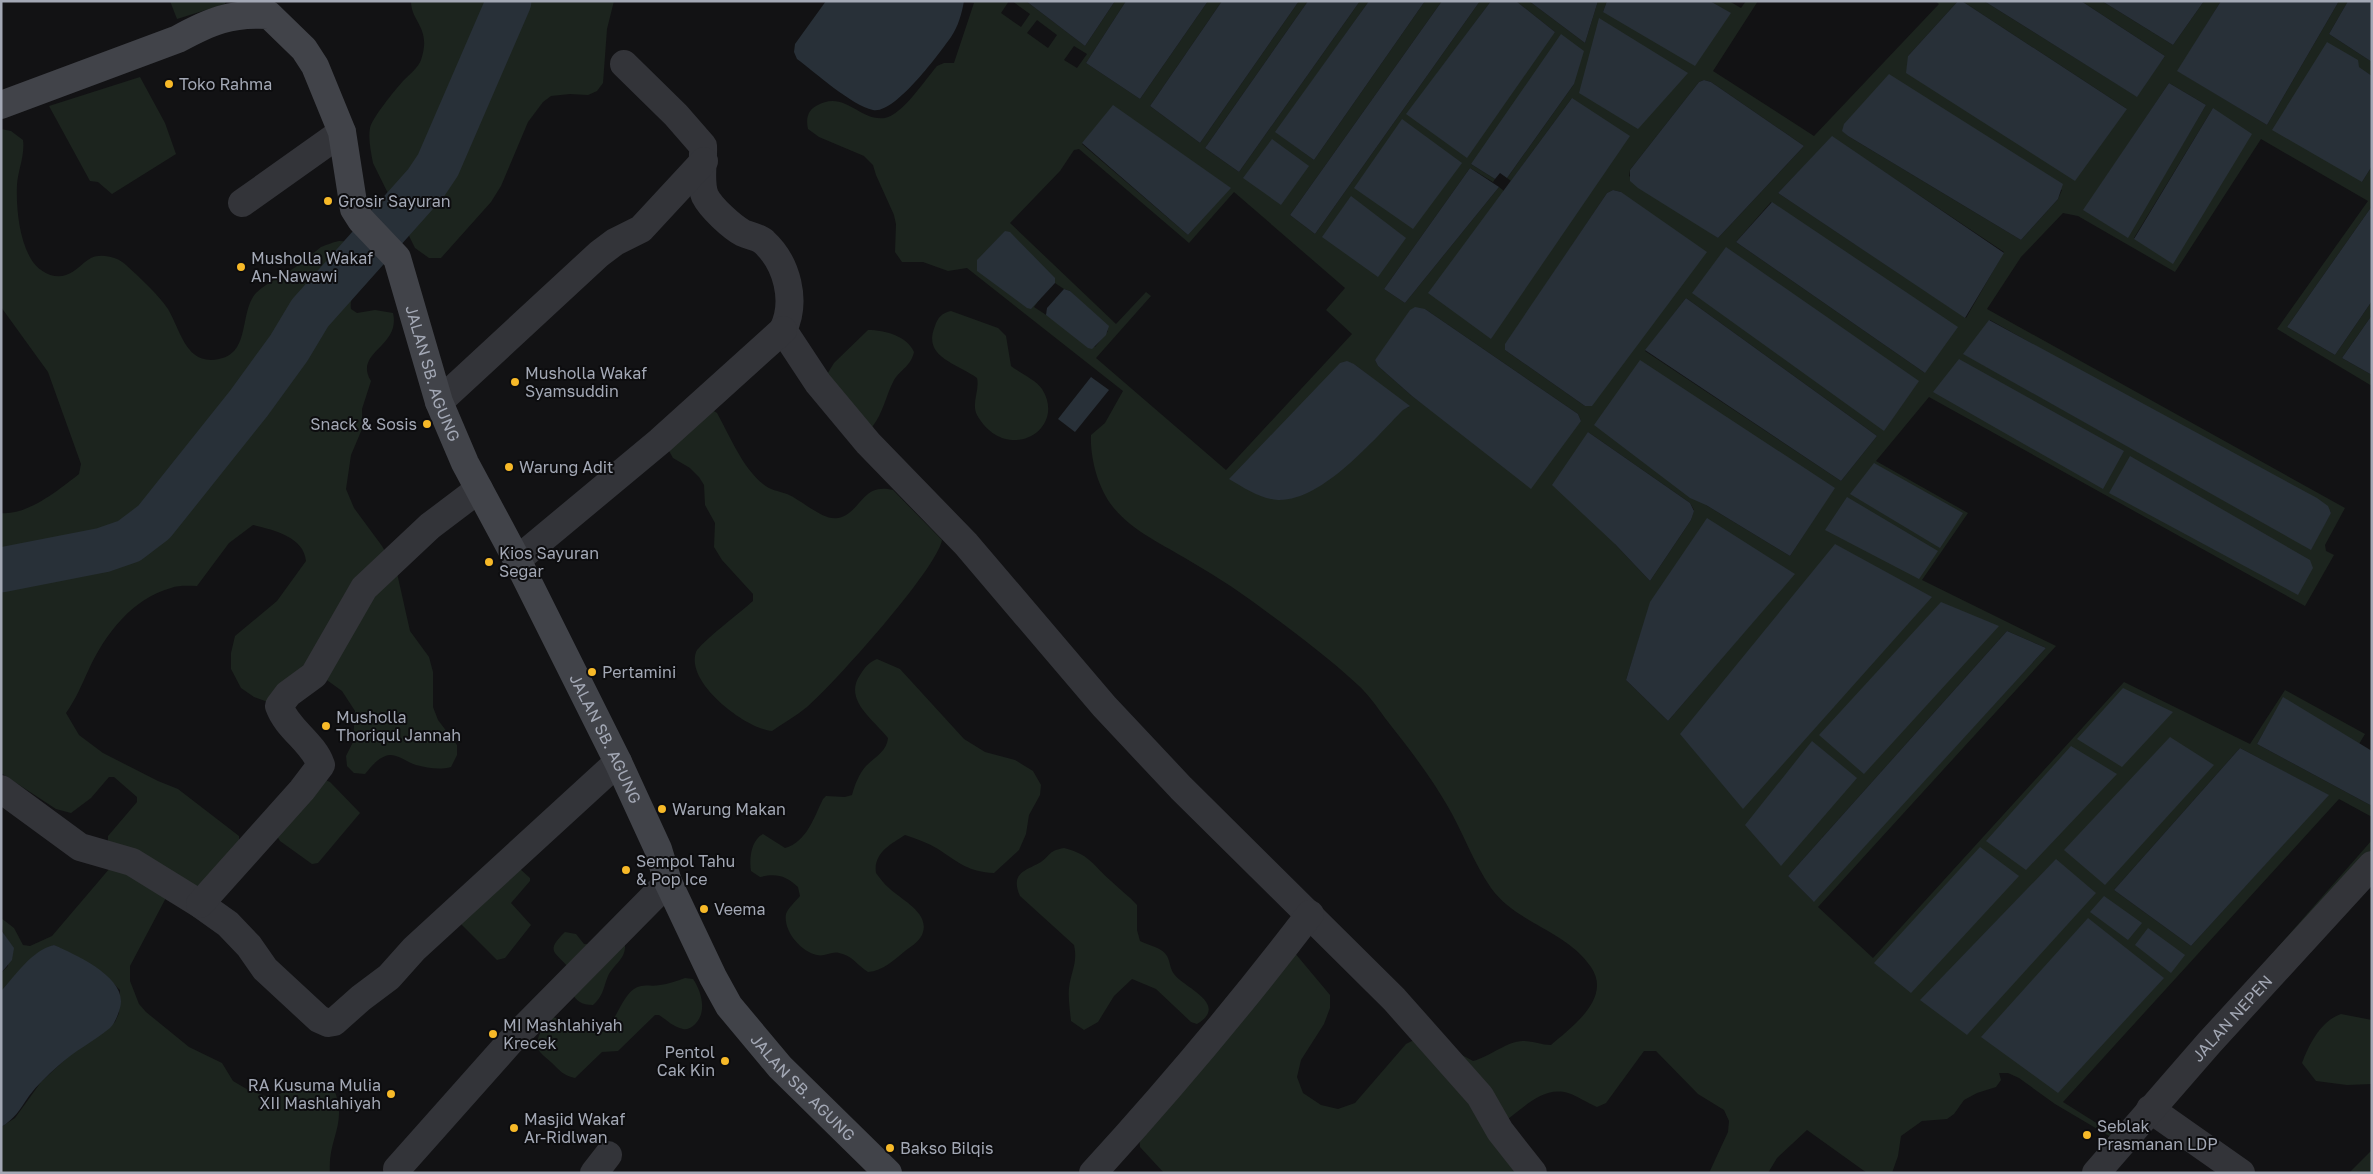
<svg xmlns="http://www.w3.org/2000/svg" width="2373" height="1174" font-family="'Golos Text',sans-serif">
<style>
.green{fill:#1c241e;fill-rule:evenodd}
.water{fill:#283038}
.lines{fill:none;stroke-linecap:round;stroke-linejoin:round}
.river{stroke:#283038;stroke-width:45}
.street{stroke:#333439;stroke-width:28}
.secondary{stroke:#414349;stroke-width:28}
.poi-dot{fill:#f7b928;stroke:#0d0d0f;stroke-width:2}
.labels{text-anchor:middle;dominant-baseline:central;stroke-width:4;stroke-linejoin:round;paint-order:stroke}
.poi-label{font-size:16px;fill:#a3a8b5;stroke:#0d0d0f;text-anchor:start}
.street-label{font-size:16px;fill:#a3a8b5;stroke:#0d0d0f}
</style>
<rect width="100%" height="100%" fill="#121214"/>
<g class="green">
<polygon points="170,1 226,1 225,4 177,19"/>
<path d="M 411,1 L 614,1 L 607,29 L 603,83 L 597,91 L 588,95 L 570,94 L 551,96 L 543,102 L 528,122 L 501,186 L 491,202 L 441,258 L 429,258 L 415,248 L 373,163 C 371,152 368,139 370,128 C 372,118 395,90 403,81 C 409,75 418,68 421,60 C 432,27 411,23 411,1 Z"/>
<path d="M 964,1 L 1009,1 L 1001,13 L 1021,27 L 1030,14 L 1012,1 L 1026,1 L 1085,46 L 1115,1 L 1126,1 L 1086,63 L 1140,99 L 1208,1 L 1222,1 L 1150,106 L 1200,143 L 1299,1 L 1308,1 L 1205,148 L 1239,172 L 1360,1 L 1369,1 L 1276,132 L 1314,160 L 1425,1 L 1442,1 L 1290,215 L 1315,234 L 1480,1 L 1491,1 L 1407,114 L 1555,32 L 1516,1 L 1529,1 L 1585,43 L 1598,1 L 1607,1 L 1603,12 L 1730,13 L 1710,1 L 1729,1 L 1741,8 L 1746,1 L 1758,1 L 1713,71 L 1814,136 L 1939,4 L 1935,1 L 1958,1 L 1908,56 L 2127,109 L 1962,1 L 1984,1 L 2136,96 L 2165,56 L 2081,1 L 2102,1 L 2173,45 L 2204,1 L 2221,1 L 2178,71 L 2267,125 L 2339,1 L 2348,1 L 2329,34 L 2372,62 L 2372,76 L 2358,67 L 2362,182 L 2372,166 L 2372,206 L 2287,327 L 2335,355 L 2372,301 L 2372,315 L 2342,358 L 2372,375 L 2372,386 L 2277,329 L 2368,201 L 2261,139 L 2175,272 L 2078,216 L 2063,213 L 2021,257 L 1987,309 L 2345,508 L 2325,545 L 2326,551 L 2334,555 L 2305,606 L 1929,397 L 1876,461 L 1968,513 L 1922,580 L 2056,646 L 1818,907 L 1873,958 L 2124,682 L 2250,744 L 2285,690 L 2365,734 L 2359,744 L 2283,698 L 2257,744 L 2372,806 L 2372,817 L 2339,799 L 2063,1102 L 2114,1134 L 2372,840 L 2372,866 L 2121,1143 L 2055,1104 L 2019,1078 L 2008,1073 L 1999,1073 L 2001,1080 L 1996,1087 L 1977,1093 L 1964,1100 L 1954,1114 L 1947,1119 L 1922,1121 L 1901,1136 L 1898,1156 L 1892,1173 L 1867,1173 L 1807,1130 L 1777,1158 L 1768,1173 L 1709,1173 L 1728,1132 L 1729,1121 L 1724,1110 L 1698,1094 L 1656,1051 L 1644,1051 L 1606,1103 L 1597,1107 C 1587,1103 1578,1096 1568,1093 C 1544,1086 1526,1106 1508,1119 L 1533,1173 L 1164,1173 L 1140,1147 L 1139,1134 L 1294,952 L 1330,995 L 1330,1008 L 1324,1024 L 1301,1060 L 1297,1077 L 1303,1093 L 1321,1105 L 1338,1109 L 1355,1103 L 1406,1044 L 1422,1036 L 1440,1043 L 1473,1061 C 1489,1057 1509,1040 1524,1041 C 1533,1041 1542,1045 1551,1045 C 1573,1026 1612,998 1591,967 C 1566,930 1517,924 1491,888 C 1473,862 1463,832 1447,805 C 1429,774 1407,746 1385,718 C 1377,707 1368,694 1358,685 C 1331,660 1301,637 1271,615 C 1245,595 1218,577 1190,561 C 1164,545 1132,531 1113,507 C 1098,488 1090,458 1091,435 L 1105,423 L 1123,391 L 967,268 L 948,271 L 923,262 L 902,262 L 895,252 L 896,224 L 894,215 L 876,175 L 873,165 L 864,156 L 819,137 L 808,129 C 806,120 807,111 816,106 C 845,89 859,122 885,118 C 902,115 925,80 937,66 L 944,63 L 954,63 L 974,3 ZM 1037,20 L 1057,35 L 1048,48 L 1027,33 ZM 1074,46 L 1087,54 L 1077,68 L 1064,60 ZM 1704,80 L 1711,82 L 1804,146 L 1718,238 L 1629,176 L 1630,170 L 1699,82 ZM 2169,83 L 2206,105 L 2127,237 L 2084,210 ZM 1574,84 L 1507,178 L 1511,181 L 1572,98 L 1491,339 L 1504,191 L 1499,187 L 1405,303 L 1384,289 L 1470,168 L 1493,182 L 1495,179 L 1471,164 ZM 1113,106 L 1230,188 L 1188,235 L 1082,144 ZM 2213,108 L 2173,263 L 2134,238 ZM 1843,131 L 2062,190 L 2058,199 L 2021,240 L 1848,136 ZM 1832,137 L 2004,252 L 1966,318 L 1778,193 ZM 1079,149 L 1189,243 L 1234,192 L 1345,288 L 1326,310 L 1352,334 L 1226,470 L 1096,358 L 1151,296 L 1146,292 L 1116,324 L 1010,223 L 1060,171 L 1074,150 ZM 1613,190 L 1621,192 L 1592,406 L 1585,406 L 1505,350 L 1506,344 L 1607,193 ZM 1771,202 L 1925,373 L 1736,242 ZM 1055,278 L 1055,283 L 1064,289 L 1070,291 L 1108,331 L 1095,347 L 1034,307 ZM 1686,298 L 1877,436 L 1841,481 L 1645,351 ZM 1425,309 L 1578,414 L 1581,421 L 1448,422 L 1412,396 L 1378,366 L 1375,360 ZM 1990,320 L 2331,512 L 2311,549 L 1964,354 ZM 1354,364 L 1409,407 L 1403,409 C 1366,446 1332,490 1278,500 ZM 1588,432 L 1690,503 L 1694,510 L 1691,520 L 1650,581 L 1615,544 ZM 1834,488 L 1790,556 L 1706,505 ZM 1794,574 L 1668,721 L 1626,680 L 1651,602 ZM 2007,631 L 2046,648 L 1813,901 L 1788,876 ZM 2240,748 L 2328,795 L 2191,946 L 2114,890 Z"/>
<polygon points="140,77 165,123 176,154 112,194 98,182 90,181 49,106"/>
<path d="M 1,129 L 11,131 L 23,140 C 25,156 18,170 17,185 C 16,207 19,239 31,259 C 37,270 53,280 66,275 C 76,272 82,263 91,258 C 101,253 118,257 126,265 C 140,278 157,293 168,309 C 181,331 186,366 219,359 C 251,353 239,312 256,293 C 267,282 285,275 297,266 C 306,260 313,253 321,247 C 326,245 334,242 339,241 C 351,241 362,247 371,253 C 369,274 348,293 351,309 L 357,313 L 375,310 L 393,313 C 401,347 353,352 371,381 L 362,409 L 362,429 L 351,455 L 346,489 L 354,508 L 382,546 L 397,573 L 410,631 L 429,657 L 433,672 L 433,707 L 438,720 L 457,745 L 457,755 L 451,767 C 440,770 427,768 416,765 C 407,762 399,755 390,755 C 379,756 371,767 365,774 L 354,773 L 347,766 L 346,756 L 353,742 L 355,711 L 342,691 L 324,678 L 279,706 L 254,697 L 241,688 L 231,669 L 231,653 L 235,636 L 277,601 L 306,561 C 304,537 274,530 253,525 L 229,543 L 197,586 C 189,586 179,585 171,588 C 133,598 105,634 89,669 C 82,684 76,699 66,713 L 79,735 L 103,753 L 158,781 L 178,789 L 239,836 L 239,842 L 203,890 L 108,841 L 108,836 L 137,802 L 137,797 L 114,777 L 109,777 L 91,798 L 71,813 L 56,809 L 1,773 L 1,513 C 27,516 60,489 79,474 L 81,464 L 48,372 L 1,307 Z"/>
<path d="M 951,311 L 998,328 L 1006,336 L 1011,366 C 1020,373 1036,380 1042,389 C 1068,430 1006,466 977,415 C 971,403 980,390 977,378 C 956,363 922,357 935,326 C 938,317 942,313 951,311 Z"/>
<path d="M 868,330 C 885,330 907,336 914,352 C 911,366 901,369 894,380 C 886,395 883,414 872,427 L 826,376 L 834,363 Z"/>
<path d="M 711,409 L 717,413 C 730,436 742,467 763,484 C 770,490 778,491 787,494 C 794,497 801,502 807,506 C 817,512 830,522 842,517 C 863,508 863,483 893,490 L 942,540 C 937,569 833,685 807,707 C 796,716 783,723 772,731 C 746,729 685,683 696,652 C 700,643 742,611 753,601 L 753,594 L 722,560 L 714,547 L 715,523 L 705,505 L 704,485 L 699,477 L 690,468 L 673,458 L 668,449 Z"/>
<path d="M 877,659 L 900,669 L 964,739 L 985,752 L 1015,760 L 1033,771 L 1041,785 L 1040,795 L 1029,815 L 1026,834 L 1019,850 L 994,873 C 969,872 959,863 938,849 C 928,843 917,839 905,835 C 891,844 873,853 876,873 C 880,878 884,884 889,888 C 900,899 929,912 923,932 C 921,940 912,946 905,951 C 894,960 883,971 868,972 C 858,966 852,955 839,953 C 832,951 824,957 817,955 C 801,952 783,931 786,914 C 788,908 796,901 800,896 L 798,887 C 786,876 777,873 760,877 L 751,871 C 749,859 751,840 763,834 L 785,848 C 807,842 814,817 823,799 L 826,796 L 845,797 L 852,795 C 855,784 859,774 866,766 C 875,757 887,751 888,738 C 874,720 843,700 860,675 C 865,667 868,663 877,659 Z"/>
<polygon points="323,779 330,782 360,813 318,863 312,864 280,841 275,833"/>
<path d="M 1064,848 C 1089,854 1093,865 1111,881 C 1119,889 1129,896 1137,905 L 1137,930 L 1140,941 C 1148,945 1163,948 1167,956 C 1170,961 1170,969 1174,974 C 1184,988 1230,1004 1197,1024 L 1191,1022 L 1156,989 L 1132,979 L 1114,996 L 1098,1022 L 1084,1030 L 1071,1021 C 1070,1011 1068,998 1069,988 C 1071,971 1078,963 1074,945 L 1020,896 C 1010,873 1025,871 1041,862 C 1052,854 1048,851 1064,848 Z"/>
<path d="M 121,865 L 168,894 L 130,966 L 130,981 L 139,1004 L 146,1012 L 189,1047 L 222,1063 L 233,1081 L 250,1091 L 265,1096 L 278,1095 L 300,1083 L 314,1080 L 331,1083 C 351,1122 327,1137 330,1173 L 1,1173 L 1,1127 L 15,1118 L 41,1082 L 72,1053 L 115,1022 L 119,1013 L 120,990 L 103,973 L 54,945 L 35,955 L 1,991 L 1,973 L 8,966 L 1,918 L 14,928 L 23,945 L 30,946 L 52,936 L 110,868 Z"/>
<polygon points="520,869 530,878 530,881 511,903 531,925 505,958 497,960 459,922"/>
<path d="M 565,932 L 576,934 L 584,944 L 625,945 C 626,959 614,964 608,976 C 603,988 604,995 593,1005 C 570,1005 569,986 569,968 C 556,952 544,952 565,932 Z"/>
<path d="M 685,978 L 693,979 C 702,992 708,1014 693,1026 C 690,1028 687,1030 683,1029 C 673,1027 667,1020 659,1015 L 655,1015 L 618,1051 L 602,1052 L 575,1078 C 564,1076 559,1070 552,1063 C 548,1059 543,1056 540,1052 C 532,1041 544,1024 553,1017 C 566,1021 583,1032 596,1033 C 612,1036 619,999 634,989 C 642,983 650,987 660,985 C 668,984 677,981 685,978 Z"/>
<path d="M 2341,1014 L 2372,1020 L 2372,1084 L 2347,1085 L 2316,1081 L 2302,1063 C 2309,1044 2321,1021 2341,1014 Z"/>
<polygon points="2372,1150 2372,1173 2350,1173 2350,1172"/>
</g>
<g class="water">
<path d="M 826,1 L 964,1 C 962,13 958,27 951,37 C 939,54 894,115 873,110 C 851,105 816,73 797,59 L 794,52 L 795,44 Z"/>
<polygon points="1026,1 1115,1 1085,46"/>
<polygon points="1126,1 1208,1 1140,99 1086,63"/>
<polygon points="1222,1 1299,1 1200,143 1150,106"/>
<polygon points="1308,1 1360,1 1239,172 1205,148"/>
<polygon points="1369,1 1425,1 1314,160 1275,132"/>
<polygon points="1442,1 1480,1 1315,234 1290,215"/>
<polygon points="1491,1 1516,1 1555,32 1467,158 1406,114"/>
<polygon points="1529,1 1598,1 1585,43"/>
<polygon points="1607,1 1710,1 1731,13 1695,66 1603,12"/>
<polygon points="1958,1 1962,1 2127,109 2075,181 1906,73 1908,56"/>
<polygon points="1984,1 2081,1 2165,56 2137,97"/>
<polygon points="2102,1 2204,1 2173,45"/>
<polygon points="2221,1 2339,1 2267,125 2177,71"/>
<polygon points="2348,1 2372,1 2372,62 2329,34"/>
<polygon points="1599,18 1688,73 1638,129 1579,93"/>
<polygon points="1561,34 1584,51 1574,84 1507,178 1500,173 1495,179 1471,164"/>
<polygon points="2327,42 2358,60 2359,67 2372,76 2372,166 2362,182 2272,130"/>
<polygon points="1889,74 2063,184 2058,199 2021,240 1848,136 1842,131 1844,124"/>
<polygon points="1704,80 1711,82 1804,146 1718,238 1638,188 1630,181 1630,170 1699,82"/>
<polygon points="2169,83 2206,105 2128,238 2083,210"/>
<polygon points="1572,98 1630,136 1491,339 1428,293"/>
<polygon points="1113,105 1231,188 1188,235 1082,143"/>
<polygon points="2213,108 2252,134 2173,264 2134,239"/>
<polygon points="1402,119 1462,163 1413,229 1354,188"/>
<polygon points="1832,136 2004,253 1965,318 1778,193"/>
<polygon points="1272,139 1309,166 1281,205 1243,178"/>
<polygon points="1470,168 1499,187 1405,303 1384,289"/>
<polygon points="1613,190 1621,192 1707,252 1592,406 1585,406 1505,350 1505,344 1607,193"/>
<polygon points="1351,196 1406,238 1378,277 1322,237"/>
<polygon points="1772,202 1958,327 1925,373 1736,242"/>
<polygon points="2372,206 2372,301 2335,355 2287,327"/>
<polygon points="1005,231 1010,232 1055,278 1055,283 1031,309 1027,308 977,271 977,260"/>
<polygon points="1726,247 1919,381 1884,431 1692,293"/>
<polygon points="1064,289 1070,291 1109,326 1106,335 1092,349 1088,348 1046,315 1047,308"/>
<polygon points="1686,298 1877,436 1841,481 1645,350"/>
<polygon points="1415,307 1425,309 1578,414 1581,421 1531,489 1412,396 1378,366 1375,360 1410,310"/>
<polygon points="2372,315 2372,375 2342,358"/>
<polygon points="1989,320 2317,498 2328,506 2331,513 2311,550 1963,354"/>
<polygon points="1959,359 2124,451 2103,489 1933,392"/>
<polygon points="1640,360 1835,488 1790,556 1706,505 1690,498 1594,425"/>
<path d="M 1347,361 L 1354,364 L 1410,406 L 1403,410 C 1374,439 1323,501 1278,500 C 1261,499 1244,488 1229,479 L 1340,363 Z"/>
<polygon points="1091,377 1109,390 1075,432 1058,419"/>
<polygon points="1588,432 1690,503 1694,511 1691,520 1650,581 1615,544 1552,485"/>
<polygon points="2130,456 2310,560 2313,568 2298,595 2109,493"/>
<polygon points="1874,463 1963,513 1940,548 1850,494"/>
<polygon points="1847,497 1938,551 1919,579 1825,530"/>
<polygon points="1707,518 1795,574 1668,721 1626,680 1650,602"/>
<polygon points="1835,544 1932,597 1743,809 1680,734"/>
<polygon points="1941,602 1999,626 1864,774 1819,735"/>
<polygon points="2007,631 2046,648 1814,902 1788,876"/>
<polygon points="2123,688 2173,712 2122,767 2077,739"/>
<polygon points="2283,697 2372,751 2372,806 2257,744"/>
<polygon points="2170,737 2214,765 2105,885 2064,850"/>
<polygon points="1812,741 1857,778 1781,866 1745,825"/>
<polygon points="2071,746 2117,774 2026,870 1986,841"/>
<polygon points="2240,748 2329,795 2191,946 2114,890"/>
<polygon points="1980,847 2019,876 1911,993 1874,963"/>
<polygon points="2056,859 2096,893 1967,1035 1920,1000"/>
<polygon points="2104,896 2142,923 2128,940 2090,912"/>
<polygon points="2088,918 2164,978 2058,1093 1981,1037"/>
<polygon points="2148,928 2185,955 2171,973 2135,945"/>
<polygon points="1,930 14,948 12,960 1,973"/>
<path d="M 54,945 C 76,955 129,978 120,1008 C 118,1015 115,1023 110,1028 C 93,1042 74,1051 58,1066 C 47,1076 37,1085 29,1096 C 20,1109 15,1119 1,1127 L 1,991 C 16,975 32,950 54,945 Z"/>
</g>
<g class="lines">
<polyline class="river" points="1,570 103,550 129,541 154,522 249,403 289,348 310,313 426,183 438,165 509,1"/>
<g class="street">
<path d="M 624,64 L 676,115 L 703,146 C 704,161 699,181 705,196 C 711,208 732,227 743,233 C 750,236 759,237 764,242 C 787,263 797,301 783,330 L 818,383 L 868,443 L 966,544 L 1104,706 L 1181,788 L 1394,999 L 1480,1096 L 1500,1131 L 1533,1173"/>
<polyline points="242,203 342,132"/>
<polyline points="439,402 599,254 615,242 641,229 704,161"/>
<polyline points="517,560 660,441 783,330"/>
<polyline points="1,789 80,847 132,862 200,904 228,924 249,946 265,969 319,1019 328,1023 334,1022 361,998 389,977 414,949 618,762"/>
<path d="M 200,904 L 302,790 L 321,765 C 313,742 287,729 279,706 L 288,694 L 314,675 L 364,588 L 430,526 L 479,489"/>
<polyline points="2150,1109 2241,1173"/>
<polyline points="397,1169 509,1043 668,882"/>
<polyline points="594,1173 608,1155"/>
<path d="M 1093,1173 C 1169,1090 1242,1003 1310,914"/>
<path id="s1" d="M 2096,1173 L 2209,1043 L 2372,865"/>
</g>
<path class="secondary" id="s2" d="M 1,105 L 178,39 C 211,21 230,13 269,15 L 304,49 L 315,66 L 342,132 L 354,209 L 361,220 L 397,258 L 439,402 L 465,463 L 517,560 L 618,762 L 658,849 L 668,882 L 713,977 L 729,1006 L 780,1067 L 888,1173"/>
</g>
<g class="poi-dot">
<circle cx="169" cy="84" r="5"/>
<circle cx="328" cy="201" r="5"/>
<circle cx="241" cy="267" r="5"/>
<circle cx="515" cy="382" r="5"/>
<circle cx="427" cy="424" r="5"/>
<circle cx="509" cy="467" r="5"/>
<circle cx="489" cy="562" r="5"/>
<circle cx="592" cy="672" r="5"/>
<circle cx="326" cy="726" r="5"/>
<circle cx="662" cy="809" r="5"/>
<circle cx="626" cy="870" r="5"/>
<circle cx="704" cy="909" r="5"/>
<circle cx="493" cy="1034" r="5"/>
<circle cx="725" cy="1061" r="5"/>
<circle cx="391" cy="1094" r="5"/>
<circle cx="514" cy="1128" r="5"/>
<circle cx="2087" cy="1135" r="5"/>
<circle cx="890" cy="1148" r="5"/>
</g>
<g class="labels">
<g class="poi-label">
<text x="179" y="84">Toko Rahma</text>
<text x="338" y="201">Grosir Sayuran</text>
<text x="251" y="258">Musholla Wakaf<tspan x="251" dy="18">An-Nawawi</tspan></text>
<text x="525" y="373">Musholla Wakaf<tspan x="525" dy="18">Syamsuddin</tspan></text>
<text x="417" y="424" text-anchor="end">Snack &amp; Sosis</text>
<text x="519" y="467">Warung Adit</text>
<text x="499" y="553">Kios Sayuran<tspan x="499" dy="18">Segar</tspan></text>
<text x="602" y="672">Pertamini</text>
<text x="336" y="717">Musholla<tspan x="336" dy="18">Thoriqul Jannah</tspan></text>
<text x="672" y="809">Warung Makan</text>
<text x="636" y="861">Sempol Tahu<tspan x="636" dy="18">&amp; Pop Ice</tspan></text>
<text x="714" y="909">Veema</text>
<text x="503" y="1025">MI Mashlahiyah<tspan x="503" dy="18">Krecek</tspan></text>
<text x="715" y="1052" text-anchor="end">Pentol<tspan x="715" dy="18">Cak Kin</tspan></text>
<text x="381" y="1085" text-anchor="end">RA Kusuma Mulia<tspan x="381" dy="18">XII Mashlahiyah</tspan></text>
<text x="524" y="1119">Masjid Wakaf<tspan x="524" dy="18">Ar-Ridlwan</tspan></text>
<text x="2097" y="1126">Seblak<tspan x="2097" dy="18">Prasmanan LDP</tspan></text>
<text x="900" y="1148">Bakso Bilqis</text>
</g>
<g class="street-label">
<text stroke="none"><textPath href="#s2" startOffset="689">JALAN SB. AGUNG</textPath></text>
<text stroke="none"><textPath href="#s2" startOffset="1094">JALAN SB. AGUNG</textPath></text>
<text stroke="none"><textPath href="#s1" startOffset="206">JALAN NEPEN</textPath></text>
<text stroke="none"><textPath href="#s2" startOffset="1499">JALAN SB. AGUNG</textPath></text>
</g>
</g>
<rect width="2373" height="1174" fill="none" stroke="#a3a8b5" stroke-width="5"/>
</svg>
